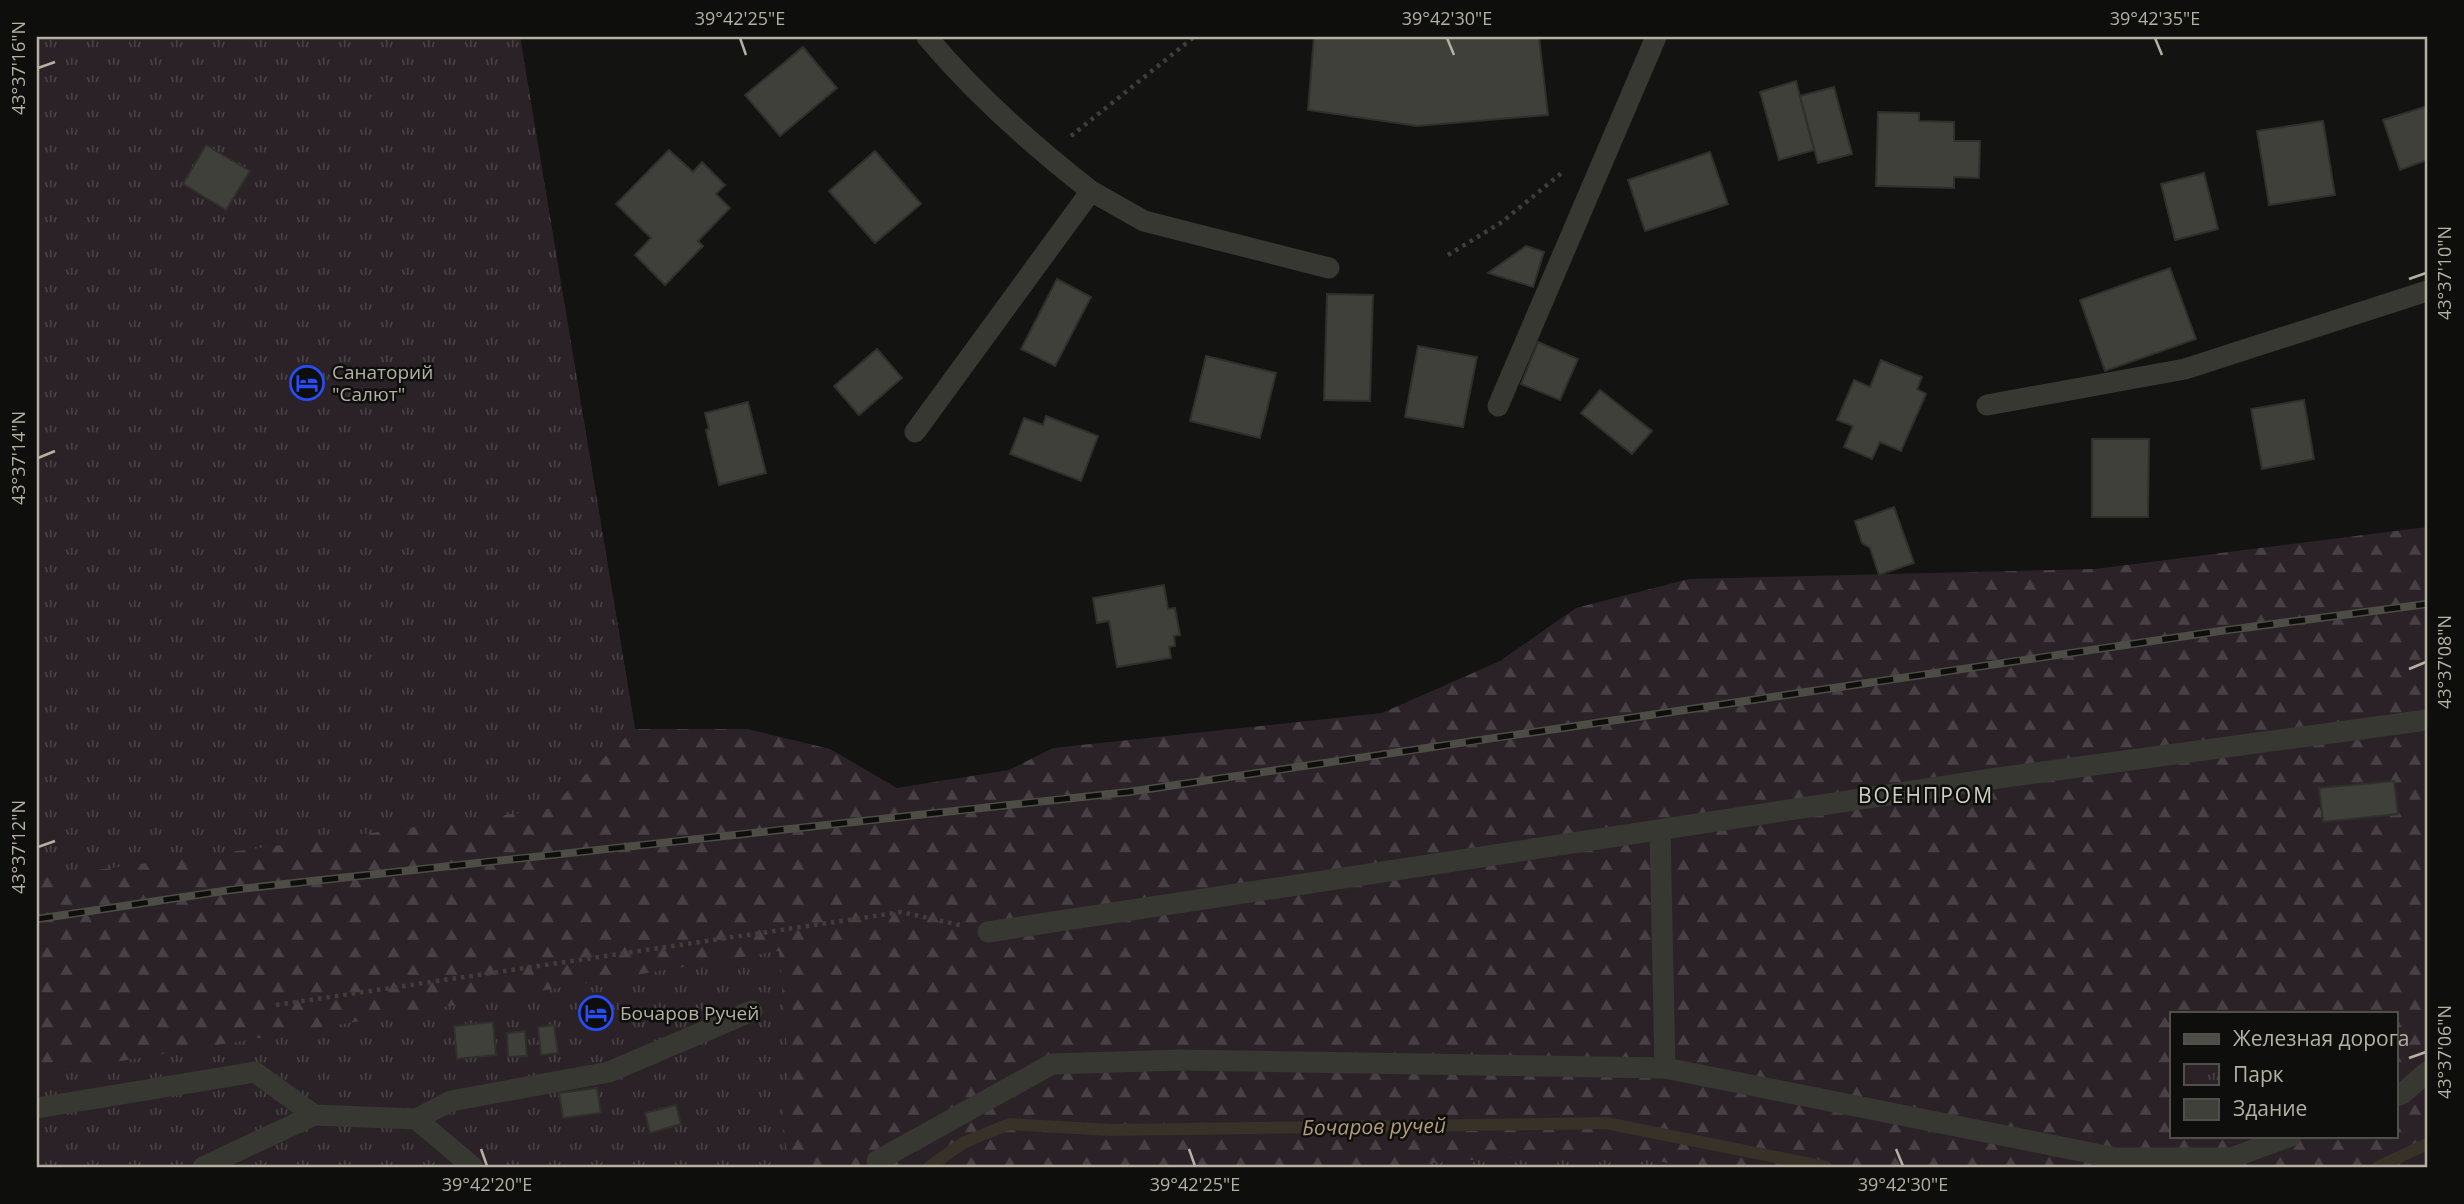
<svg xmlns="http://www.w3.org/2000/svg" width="2464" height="1204" font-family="'Open Sans',sans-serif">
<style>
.forest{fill:url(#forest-firs);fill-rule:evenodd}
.park{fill:url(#park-tufts)}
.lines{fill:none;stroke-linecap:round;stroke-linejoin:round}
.stream{stroke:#373128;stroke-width:12}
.building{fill:#40403b;stroke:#2f2f2b;stroke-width:2}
.path{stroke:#3f3e38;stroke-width:4.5;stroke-dasharray:3.5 5;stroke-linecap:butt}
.service{stroke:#383832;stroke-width:21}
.rail-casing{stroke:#4d4d45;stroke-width:8}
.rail{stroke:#0e0e0d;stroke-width:5;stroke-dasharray:16;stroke-linecap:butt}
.ticks{fill:none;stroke:#b4b1a3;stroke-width:2.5}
.labels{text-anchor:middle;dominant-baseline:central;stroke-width:5;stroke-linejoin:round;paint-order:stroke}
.poi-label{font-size:19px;fill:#b4b1a3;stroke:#0e0e0d;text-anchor:start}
.neighbourhood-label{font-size:21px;letter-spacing:2px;fill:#d0cfc4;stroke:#0e0e0d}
.water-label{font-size:21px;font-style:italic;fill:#b19b78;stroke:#0e0e0d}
.neatline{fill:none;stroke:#b4b1a3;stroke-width:2.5}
.ticks-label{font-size:18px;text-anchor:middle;fill:#b4b1a3}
</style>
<defs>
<pattern id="forest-firs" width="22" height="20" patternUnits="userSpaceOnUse" patternTransform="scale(1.75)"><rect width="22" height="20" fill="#2b2228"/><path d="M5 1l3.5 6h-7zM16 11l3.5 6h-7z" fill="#474044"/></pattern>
<pattern id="park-tufts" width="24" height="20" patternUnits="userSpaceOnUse" patternTransform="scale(1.75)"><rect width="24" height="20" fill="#2b2228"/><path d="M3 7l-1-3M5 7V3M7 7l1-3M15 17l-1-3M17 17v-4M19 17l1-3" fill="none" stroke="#474044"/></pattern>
</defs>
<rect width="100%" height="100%" fill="#131312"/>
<path class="forest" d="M 520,37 L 635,729 L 747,729 L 830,749 L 897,788 L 1009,770 L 1053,748 L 1382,713 L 1500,661 L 1576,608 L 1689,579 L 2095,569 L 2427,527 L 2427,1167 L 37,1167 L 37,357 ZM 2172,1013 L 2396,1013 L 2396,1136 L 2172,1136 Z"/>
<g class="park">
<polygon points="37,37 520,37 635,729 548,809 37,878"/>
<polygon points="779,951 790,1088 781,1119 790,1167 37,1167 37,1075"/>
<polygon points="1614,1151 1685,1167 1416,1167 1438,1162"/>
</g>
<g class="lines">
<g class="stream">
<polyline points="929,1167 963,1143 1009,1124 1111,1130 1606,1123 1826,1167"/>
<polyline points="2378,1167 2427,1144"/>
</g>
</g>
<g class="building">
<polygon points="1314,37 1539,37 1548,115 1417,126 1308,110"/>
<polygon points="803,47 837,88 780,136 745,95"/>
<polygon points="1796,81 1814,150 1779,160 1760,92"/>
<polygon points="1834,87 1852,154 1818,163 1800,96"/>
<polygon points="2427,106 2427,160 2400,170 2383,120"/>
<polygon points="1878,112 1919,113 1919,121 1954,122 1954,141 1980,141 1979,178 1954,177 1954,188 1876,186"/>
<polygon points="2323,121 2335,195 2269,205 2257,131"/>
<polygon points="206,145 250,171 226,210 183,184"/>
<polygon points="669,150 693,172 702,162 725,185 716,194 730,208 698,241 703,246 665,285 635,255 651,238 616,204"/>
<polygon points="875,151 921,204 875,243 829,191"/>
<polygon points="1710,152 1728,204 1645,231 1628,180"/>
<polygon points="2204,173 2218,229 2175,240 2161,184"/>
<polygon points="1526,246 1544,252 1533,287 1488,273"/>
<polygon points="2170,268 2196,339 2105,371 2080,300"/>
<polygon points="1057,279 1091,297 1055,366 1021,349"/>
<polygon points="1327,294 1373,295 1370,401 1324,400"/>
<polygon points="1538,342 1578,359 1560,400 1521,384"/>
<polygon points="1418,346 1477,357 1463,427 1405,417"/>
<polygon points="877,349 902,378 859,415 834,386"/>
<polygon points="1206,356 1276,373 1260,438 1190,421"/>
<polygon points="1881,360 1922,377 1917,389 1926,394 1901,451 1880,442 1872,459 1844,447 1853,426 1837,420 1854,380 1870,387"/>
<polygon points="1600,390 1652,431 1632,454 1581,413"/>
<polygon points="2304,400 2314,459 2262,469 2251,409"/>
<polygon points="748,402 766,473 719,485 706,430 709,429 705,413"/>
<polygon points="1046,416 1098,436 1081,481 1010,454 1024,418 1043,425"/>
<polygon points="2092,439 2149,439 2148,517 2092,517"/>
<polygon points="1894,507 1914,563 1879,575 1870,548 1862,543 1855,521"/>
<polygon points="1164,585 1168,609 1175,608 1180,635 1174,636 1175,646 1169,647 1171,658 1117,667 1109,621 1097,623 1093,598"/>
<polygon points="2394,781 2398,814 2323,822 2319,788"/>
<polygon points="493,1022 496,1055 457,1059 454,1026"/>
<polygon points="554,1025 558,1053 541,1055 538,1027"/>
<polygon points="525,1031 527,1056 508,1057 507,1033"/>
<polygon points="597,1088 601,1113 563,1118 559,1093"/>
<polygon points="676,1105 681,1124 650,1133 645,1113"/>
</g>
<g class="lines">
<g class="path">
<polyline points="1071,136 1194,37"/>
<polyline points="1448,255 1502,222 1564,171"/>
<polyline points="276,1005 901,912 960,925"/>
</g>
<g class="service">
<polyline points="1091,191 1144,221 1329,268"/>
<polyline points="1987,405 2185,369 2427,291"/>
<polyline points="1498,406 1656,37"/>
<path d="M 915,432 L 1091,191 C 1032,145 975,94 927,37"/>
<polyline points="1660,830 1665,1068"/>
<polyline points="988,932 2005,777 2427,720"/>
<polyline points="2396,1096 2402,1094 2427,1072"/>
<polyline points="37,1108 255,1072 314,1115"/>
<polyline points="416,1119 451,1101 609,1072 752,1011"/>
<polyline points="877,1161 1052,1064 1180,1060 1665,1068 2116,1158 2231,1158 2291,1136"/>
<polyline points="203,1167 314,1115 416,1119 473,1167"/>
</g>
<g class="rail-casing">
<polyline id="rail" points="37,919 230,890 1128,792 2220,631 2427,604"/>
</g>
<use href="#rail" class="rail"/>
</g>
<path class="ticks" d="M 740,38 L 746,55M 1447,38 L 1454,55M 2155,38 L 2162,55M 38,68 L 55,62M 2409,279 L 2426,273M 38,458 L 55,451M 2409,669 L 2426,662M 38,847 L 55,841M 2409,1058 L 2426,1052M 481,1149 L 487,1166M 1189,1149 L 1195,1166M 1896,1149 L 1903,1166"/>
<defs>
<g id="hotel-ring" transform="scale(1.75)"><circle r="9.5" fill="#0e0e0d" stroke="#274df6" stroke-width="1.5"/><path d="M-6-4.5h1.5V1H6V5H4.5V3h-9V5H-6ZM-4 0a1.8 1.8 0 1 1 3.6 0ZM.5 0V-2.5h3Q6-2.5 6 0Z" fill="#274df6"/></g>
</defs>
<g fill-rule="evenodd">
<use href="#hotel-ring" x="307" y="383"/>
<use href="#hotel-ring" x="596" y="1013"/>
</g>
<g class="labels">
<g class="poi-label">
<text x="332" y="372">Санаторий<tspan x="332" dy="22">"Салют"</tspan></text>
<text x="620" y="1013">Бочаров Ручей</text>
</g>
<g class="neighbourhood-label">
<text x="1926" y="795">ВОЕНПРОМ</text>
</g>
<g class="water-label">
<text transform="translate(1374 1126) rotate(-1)">Бочаров ручей</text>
</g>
</g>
<rect width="2464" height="1204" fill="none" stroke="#0e0e0d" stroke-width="77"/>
<rect x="2170" y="1012" width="228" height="126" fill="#0e0e0d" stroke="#504f49" stroke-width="2"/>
<rect x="2184" y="1034" width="35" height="10" fill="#4d4d45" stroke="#504f49" stroke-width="2"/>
<text x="2233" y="1046" font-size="21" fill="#b4b1a3">Железная дорога</text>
<rect x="2184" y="1064" width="35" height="21" fill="url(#park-tufts)" stroke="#504f49" stroke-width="2"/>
<text x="2233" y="1082" font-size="21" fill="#b4b1a3">Парк</text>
<rect x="2184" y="1099" width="35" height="21" fill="#40403b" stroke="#504f49" stroke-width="2"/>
<text x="2233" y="1116" font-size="21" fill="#b4b1a3">Здание</text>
<rect x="38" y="38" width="2388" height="1128" class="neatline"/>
<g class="ticks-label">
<text x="740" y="25">39°42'25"E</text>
<text x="1447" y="25">39°42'30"E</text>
<text x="2155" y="25">39°42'35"E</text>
<text transform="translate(19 68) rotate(-90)" y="6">43°37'16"N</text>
<text transform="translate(2445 273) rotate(-90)" y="6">43°37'10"N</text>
<text transform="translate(19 458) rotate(-90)" y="6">43°37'14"N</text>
<text transform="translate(2445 662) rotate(-90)" y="6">43°37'08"N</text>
<text transform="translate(19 847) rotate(-90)" y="6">43°37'12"N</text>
<text transform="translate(2445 1052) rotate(-90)" y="6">43°37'06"N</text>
<text x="487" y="1191">39°42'20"E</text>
<text x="1195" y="1191">39°42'25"E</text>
<text x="1903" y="1191">39°42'30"E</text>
</g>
</svg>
